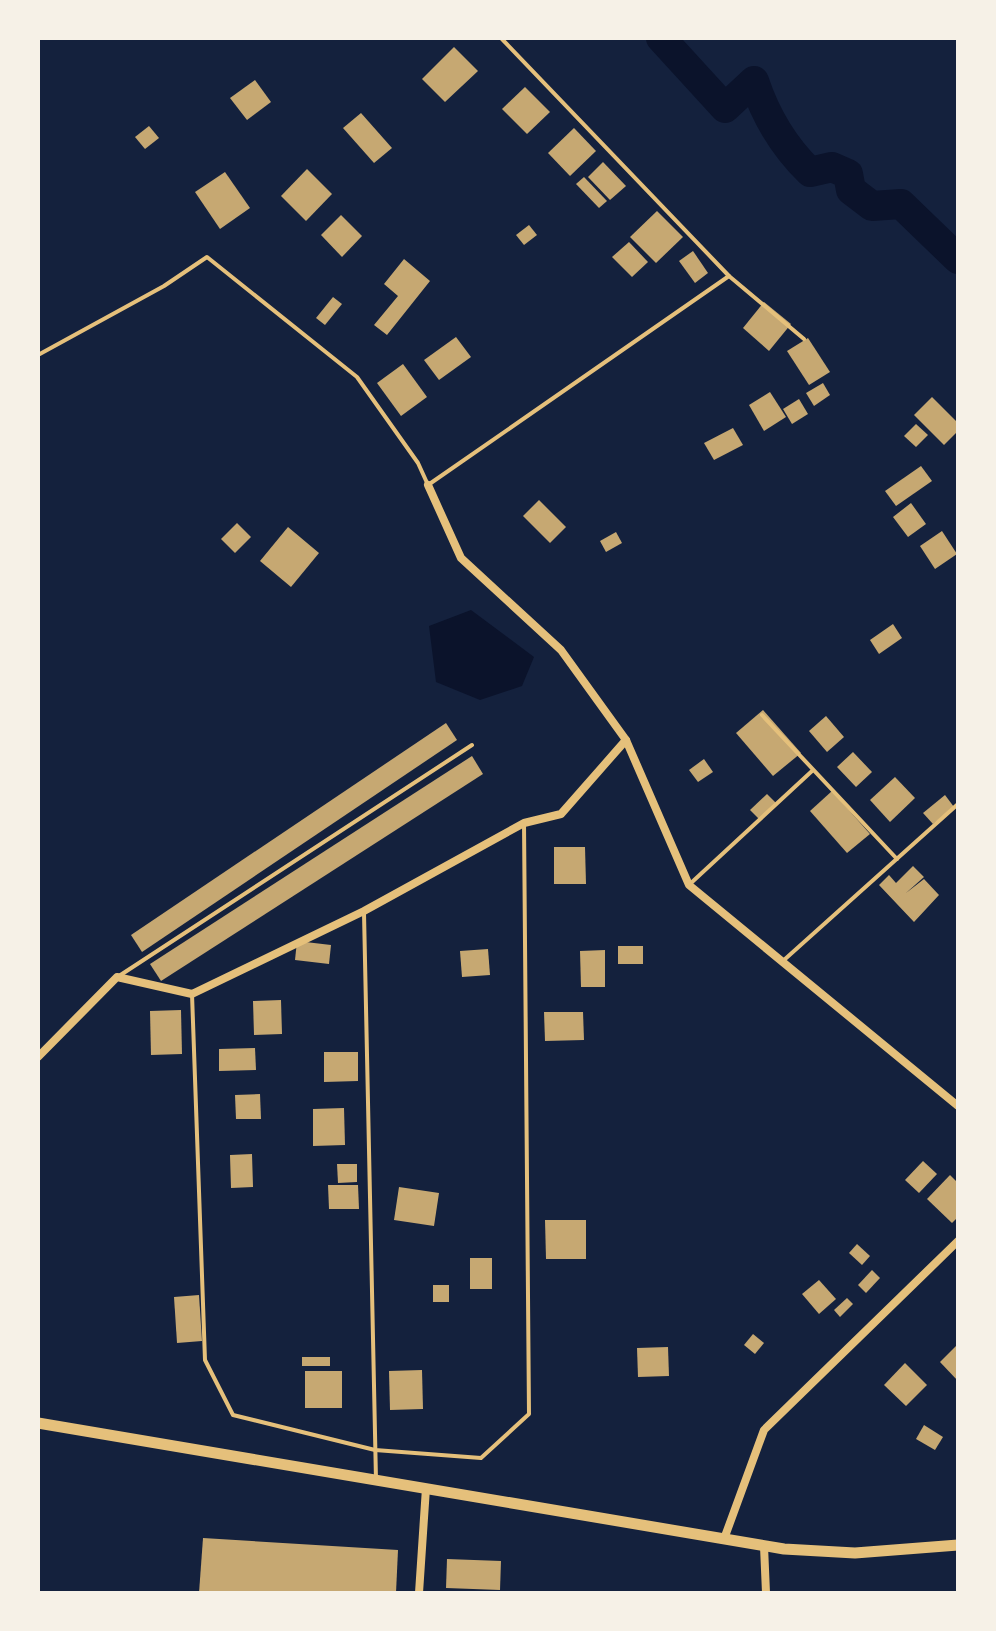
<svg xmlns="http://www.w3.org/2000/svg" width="996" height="1631" font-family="'Crimson Pro',serif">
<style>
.water{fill:#0b132b}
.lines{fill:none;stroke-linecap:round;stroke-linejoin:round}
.river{stroke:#0b132b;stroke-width:30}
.building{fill:#c6a872}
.service{stroke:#e5c07b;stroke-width:4}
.minor{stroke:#e5c07b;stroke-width:8}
.secondary{stroke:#e5c07b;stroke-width:11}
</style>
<rect width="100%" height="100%" fill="#14213d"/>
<polygon class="water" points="471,610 534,657 522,686 480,700 436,682 429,626"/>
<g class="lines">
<path class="river" d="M 661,38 L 725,108 L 754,81 C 766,117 783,146 810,172 L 832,167 L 848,174 L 851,190 L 872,206 L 901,204 L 958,259"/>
</g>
<g class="building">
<polygon points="454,47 478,71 445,102 422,79"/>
<polygon points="255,80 271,102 247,120 230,98"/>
<polygon points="525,87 550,112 527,134 502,109"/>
<polygon points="361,113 392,148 374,163 343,128"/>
<polygon points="149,126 159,138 145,149 135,137"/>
<polygon points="574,128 596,151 570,176 548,153"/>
<polygon points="603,162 626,186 610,200 588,177"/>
<polygon points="307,169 332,194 306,221 281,196"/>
<polygon points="225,172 250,208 220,229 195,192"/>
<polygon points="584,177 607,201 599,208 576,184"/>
<polygon points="657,211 683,237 656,263 630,237"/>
<polygon points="341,215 362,236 342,257 321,235"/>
<polygon points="529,225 537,235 524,245 516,235"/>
<polygon points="629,242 648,262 632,277 612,257"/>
<polygon points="693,251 708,273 695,283 679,261"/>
<polygon points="404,259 430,281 387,335 374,325 398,296 384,284"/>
<polygon points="333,297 342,304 325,325 316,318"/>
<polygon points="764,302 791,324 769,351 743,328"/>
<polygon points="456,337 471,357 439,380 424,360"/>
<polygon points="808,338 830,372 809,385 787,351"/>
<polygon points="403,364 427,397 401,416 377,383"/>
<polygon points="823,383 830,395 814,406 806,393"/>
<polygon points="770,392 786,417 764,431 749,405"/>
<polygon points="932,397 958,423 958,431 944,445 914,415"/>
<polygon points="799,399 808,414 792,424 783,409"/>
<polygon points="916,424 928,435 916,447 904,436"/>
<polygon points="733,428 743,445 714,460 704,443"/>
<polygon points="921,466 932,481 896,506 885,491"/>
<polygon points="539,500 566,527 550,543 523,516"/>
<polygon points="911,503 926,524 908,537 893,517"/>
<polygon points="237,523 251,537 235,553 221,539"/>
<polygon points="288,527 319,553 291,587 260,561"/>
<polygon points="942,531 957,554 935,569 920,546"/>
<polygon points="616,532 622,543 606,552 600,541"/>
<polygon points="893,624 902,638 879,654 870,640"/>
<polygon points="763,710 801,753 773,776 736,733"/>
<polygon points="826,716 844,737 827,752 809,731"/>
<polygon points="446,723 457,740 142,952 131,935"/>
<polygon points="853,752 872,772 856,787 837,767"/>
<polygon points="472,756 483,774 161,981 150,964"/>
<polygon points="704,759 713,772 698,782 689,770"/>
<polygon points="895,777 915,798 890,822 870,800"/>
<polygon points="832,791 870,834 847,853 810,811"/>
<polygon points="767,794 777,804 760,820 750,810"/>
<polygon points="945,795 954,807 933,824 923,813"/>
<polygon points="554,847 585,847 586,884 554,884"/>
<polygon points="913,866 924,877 906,893 924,879 939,895 914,922 879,885 889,875 896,883"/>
<polygon points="297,941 331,945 329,964 295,960"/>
<rect x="618" y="946" width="25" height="18"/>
<polygon points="488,949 490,975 462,977 460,951"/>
<polygon points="605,950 605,987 581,987 580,951"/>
<polygon points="281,1000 282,1034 254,1035 253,1001"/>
<polygon points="181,1010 182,1054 151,1055 150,1011"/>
<polygon points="544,1012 583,1012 584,1040 545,1041"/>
<polygon points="255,1048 256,1070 219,1071 219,1049"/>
<polygon points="324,1052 358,1052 358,1081 324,1082"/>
<polygon points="260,1094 261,1119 236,1119 235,1095"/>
<polygon points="344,1108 345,1145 313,1146 313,1109"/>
<polygon points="252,1154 253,1187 231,1188 230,1155"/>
<polygon points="923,1161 937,1174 919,1193 905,1180"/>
<polygon points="337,1164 357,1164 357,1182 338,1183"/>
<polygon points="950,1175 958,1183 958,1217 952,1223 927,1199"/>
<polygon points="328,1185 358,1185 359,1209 329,1209"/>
<polygon points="399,1187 439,1193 434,1226 394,1220"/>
<polygon points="545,1220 586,1220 586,1259 546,1259"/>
<polygon points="857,1244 870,1256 862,1265 849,1253"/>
<rect x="470" y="1258" width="22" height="31"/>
<polygon points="872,1270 880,1278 866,1293 858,1285"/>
<polygon points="819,1280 836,1299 819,1314 802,1294"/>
<rect x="433" y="1285" width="16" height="17"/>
<polygon points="199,1295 202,1341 177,1343 174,1297"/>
<polygon points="847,1298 853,1304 840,1317 834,1310"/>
<polygon points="753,1334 764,1343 755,1354 744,1345"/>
<polygon points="958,1344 958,1381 940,1362"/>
<polygon points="668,1347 669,1376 638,1377 637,1348"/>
<rect x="302" y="1357" width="28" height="9"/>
<polygon points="905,1363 927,1385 906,1406 884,1385"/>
<polygon points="422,1370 423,1409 390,1410 389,1371"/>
<rect x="305" y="1371" width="37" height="37"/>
<polygon points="924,1425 943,1437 935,1450 916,1439"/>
<polygon points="203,1538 398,1550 396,1593 199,1593"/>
<polygon points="447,1559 501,1561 500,1590 446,1588"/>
</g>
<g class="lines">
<g class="service">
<polyline points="729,276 804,339"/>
<polyline points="38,355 164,286 207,257 357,377 418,463 428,485 729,276 501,38"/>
<polyline points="762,715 897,859"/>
<polyline points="691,883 812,771"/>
<polyline points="364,913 376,1480"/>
<polyline points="784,960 958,804"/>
<polyline points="119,976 472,745"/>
<polyline points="192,994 205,1360 233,1415 375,1450 481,1458 529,1414 524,823"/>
</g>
<g class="minor">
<polyline points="428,485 461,558 561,650 626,740 689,885 958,1106"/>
<polyline points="38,1057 117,977 192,994 364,911 524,823 561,814 626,740"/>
<polyline points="724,1539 764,1430 958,1241"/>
<polyline points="764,1546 766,1593"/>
<polyline points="419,1593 426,1488"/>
</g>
<polyline class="secondary" points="38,1423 784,1549 855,1553 958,1545"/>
</g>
<rect width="996" height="1631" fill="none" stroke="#f6f1e7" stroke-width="80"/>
</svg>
